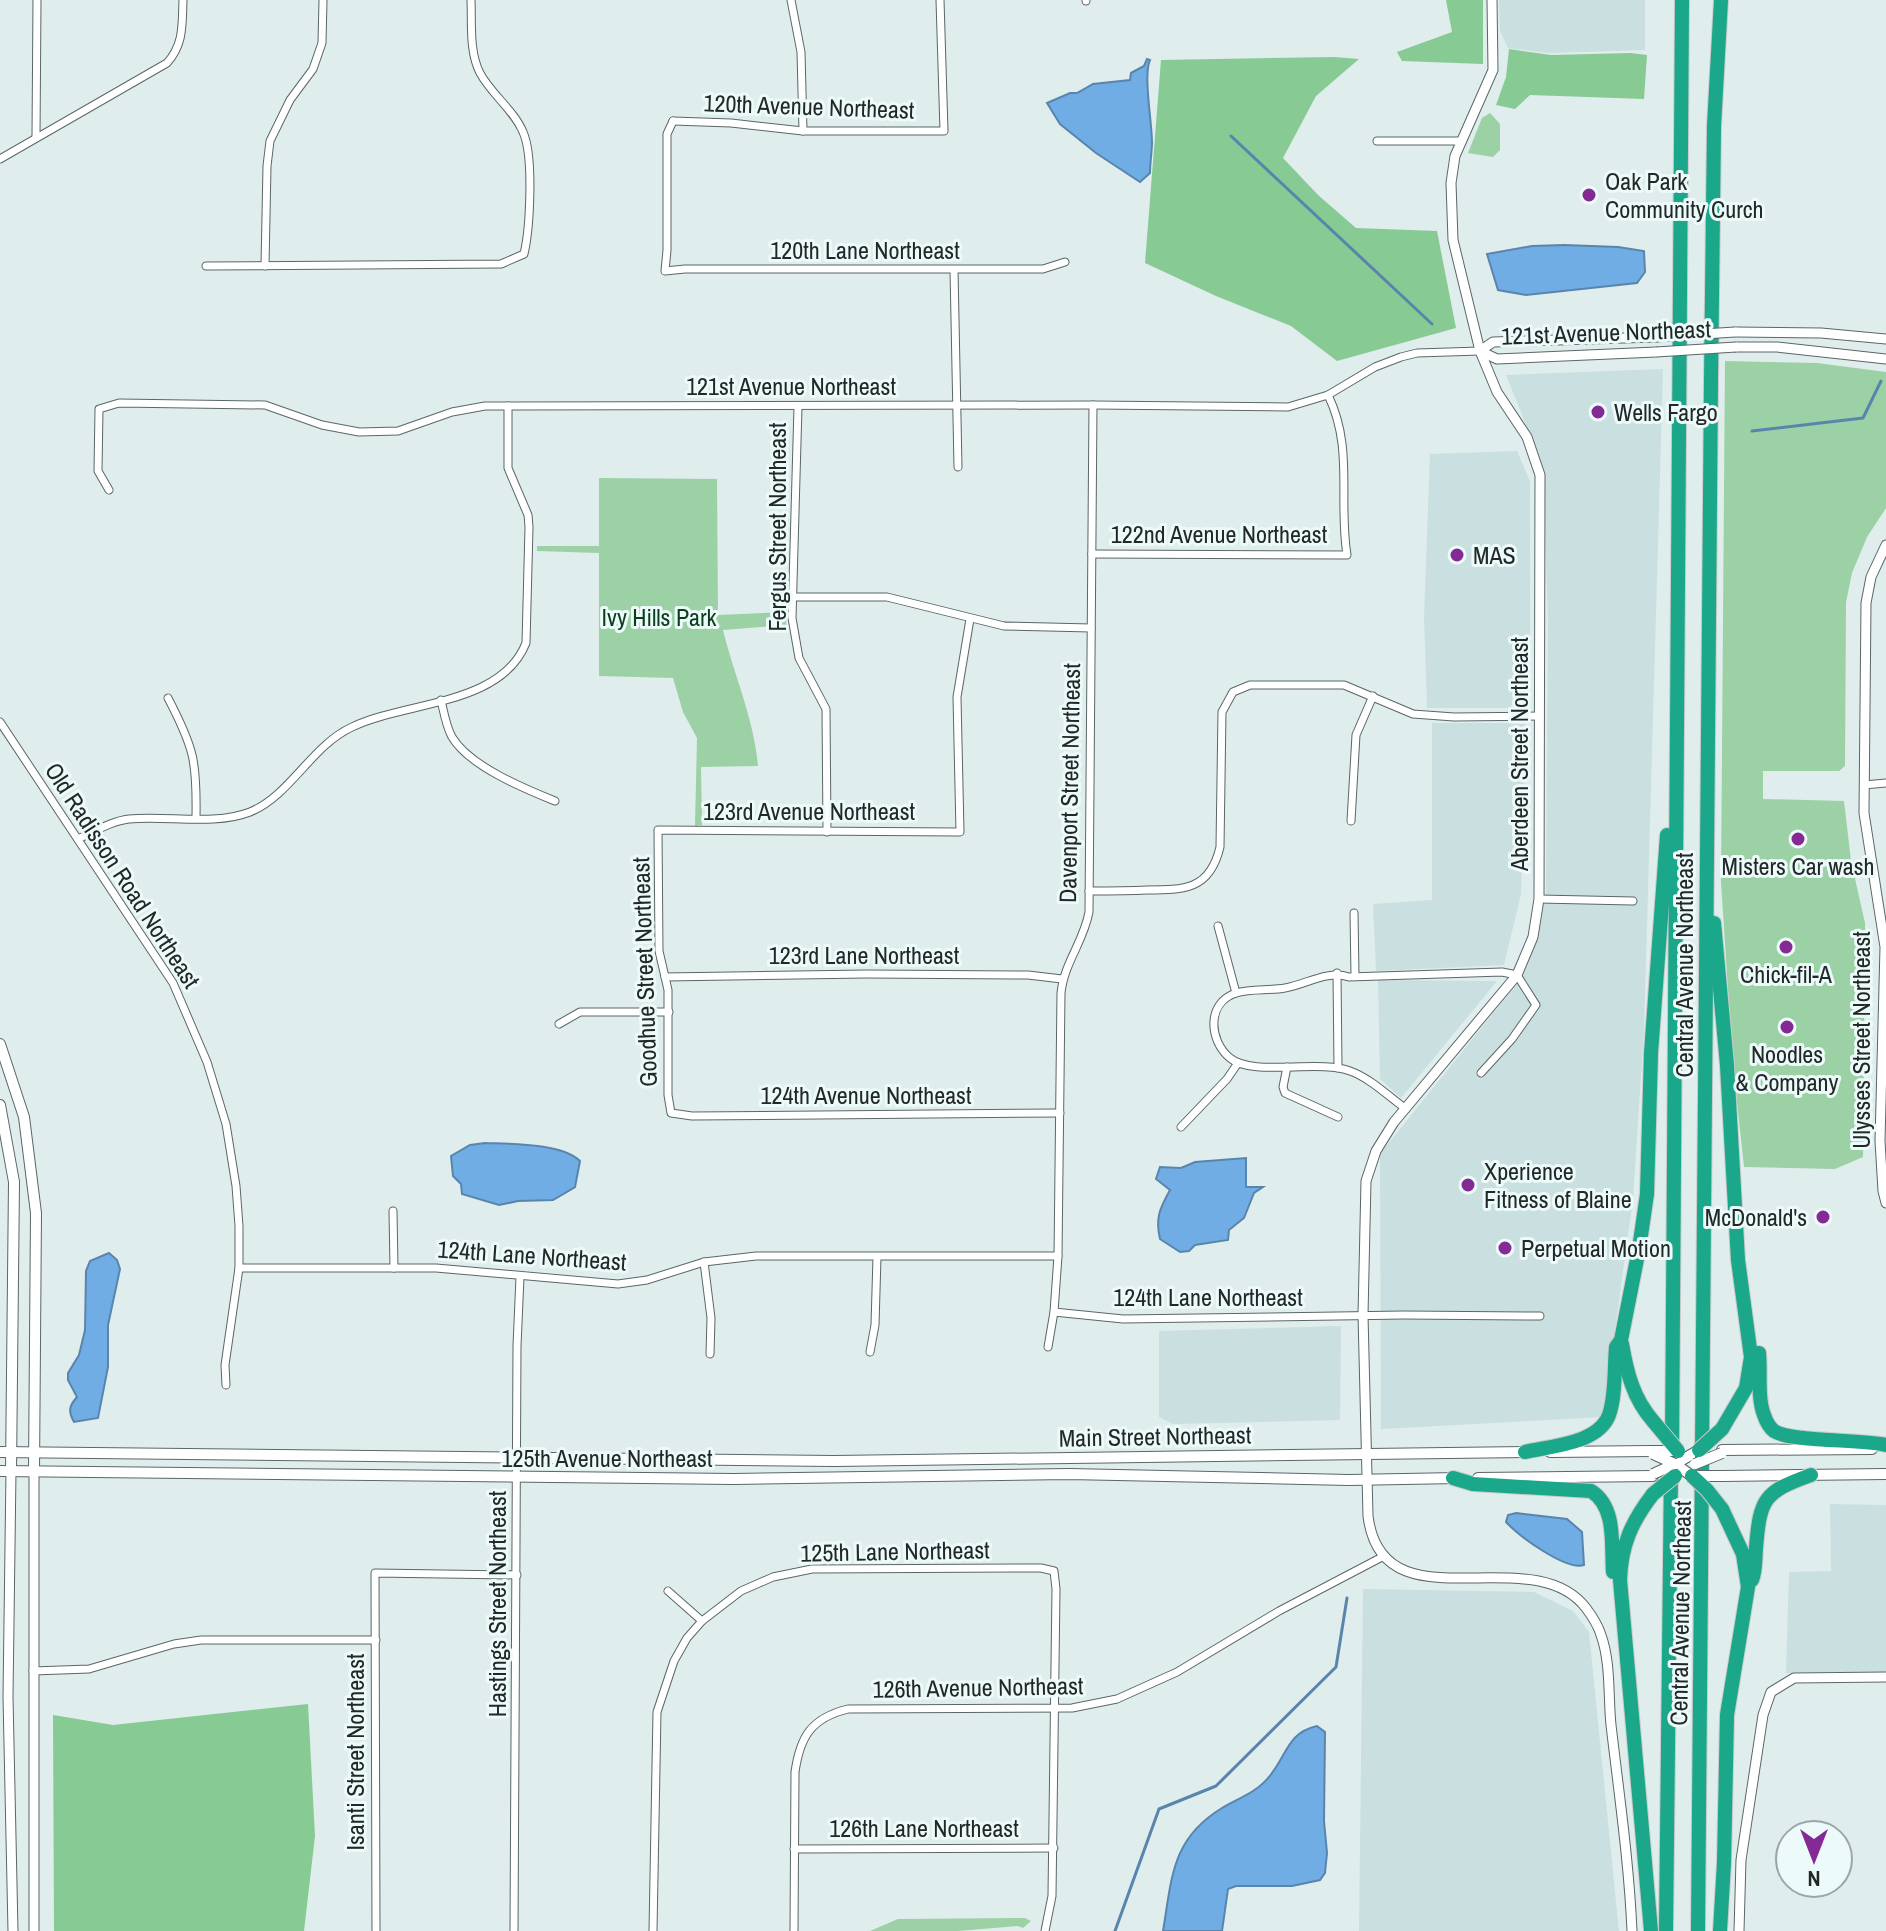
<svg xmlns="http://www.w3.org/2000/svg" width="1886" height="1931" font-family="'Archivo Narrow',sans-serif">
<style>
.built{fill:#cadfe0}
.green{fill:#9bd1a4}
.forest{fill:#87ca94}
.water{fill:#70ade5;stroke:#5985ac;stroke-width:2}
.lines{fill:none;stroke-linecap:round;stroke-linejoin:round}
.stream{stroke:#5985ac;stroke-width:3}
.minor-casing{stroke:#5b6667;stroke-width:9}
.tertiary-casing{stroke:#5b6667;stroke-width:11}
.secondary-casing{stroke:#5b6667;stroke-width:12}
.motorway-casing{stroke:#cacbcb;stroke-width:16}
.minor{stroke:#fff;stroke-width:7}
.tertiary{stroke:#fff;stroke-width:9}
.secondary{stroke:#fff;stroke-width:10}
.motorway{stroke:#1ba78a;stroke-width:14}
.tertiary-bridge-casing{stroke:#5b6667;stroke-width:11;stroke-linecap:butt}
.secondary-bridge-casing{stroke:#5b6667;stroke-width:12;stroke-linecap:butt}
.motorway-bridge-casing{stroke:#cacbcb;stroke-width:16;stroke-linecap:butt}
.tertiary-bridge{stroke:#fff;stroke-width:9}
.secondary-bridge{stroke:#fff;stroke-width:10}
.motorway-bridge{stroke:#1ba78a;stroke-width:14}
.poi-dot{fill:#852995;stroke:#ecfafa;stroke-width:3}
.labels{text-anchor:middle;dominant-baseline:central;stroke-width:6;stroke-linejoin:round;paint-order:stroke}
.street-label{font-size:24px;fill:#222727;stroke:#ecfafa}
.poi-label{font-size:24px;fill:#222727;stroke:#ecfafa;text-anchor:start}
.park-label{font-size:24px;fill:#0a3d1a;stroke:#ecfafa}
</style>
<rect width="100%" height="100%" fill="#dfeded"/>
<g class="built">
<polygon points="1499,0 1645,0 1645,50 1547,53 1508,48 1500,31"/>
<polygon points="1663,369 1644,1030 1633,1199 1603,1417 1381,1429 1380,1154 1523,976 1546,894 1548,622 1543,467 1506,375"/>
<polygon points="1517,451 1530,481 1530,708 1427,708 1424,617 1430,454"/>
<polygon points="1432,723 1526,723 1521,894 1504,965 1376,971 1373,904 1432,900"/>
<polygon points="1378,980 1497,981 1401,1098 1380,1079"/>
<polygon points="1341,1326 1340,1420 1173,1424 1159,1417 1159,1331"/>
<polygon points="1830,1504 1886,1505 1886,1672 1786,1673 1789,1572 1831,1571"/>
<polygon points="1363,1589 1534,1592 1573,1611 1589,1632 1619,1931 1359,1931"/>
</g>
<g class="green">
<polygon points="1490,113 1500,124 1500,150 1493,157 1468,153 1482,118"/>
<polygon points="1725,361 1817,363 1886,372 1886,508 1867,537 1852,573 1846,602 1845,766 1839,771 1763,771 1763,799 1844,801 1851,861 1865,923 1863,1157 1835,1169 1744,1167 1733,1065 1721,882"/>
<path d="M 599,478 L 717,479 L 718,615 L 787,612 L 786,625 L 723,630 C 734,675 754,719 758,766 L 701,767 L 702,825 L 695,826 L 697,738 L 683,712 L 673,678 L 599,676 L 599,553 L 537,551 L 537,546 L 599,546 Z"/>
<polygon points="1025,1918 1031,1921 1023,1928 1018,1926 958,1931 870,1931 898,1919"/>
</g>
<g class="forest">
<polygon points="1446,0 1483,0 1483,64 1402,61 1397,52 1452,32"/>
<polygon points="1509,49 1551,55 1631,53 1647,55 1644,99 1530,95 1515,109 1496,105 1506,77"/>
<polygon points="1334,57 1359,59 1316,96 1283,158 1318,195 1356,228 1437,231 1456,328 1337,361 1291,326 1216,296 1145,263 1161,60"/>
<polygon points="308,1704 315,1836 304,1931 54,1931 53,1715 113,1725"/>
</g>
<g class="water">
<path d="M 1147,59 L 1150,60 C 1143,74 1152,123 1152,142 C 1152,152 1150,163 1150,173 L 1140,182 L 1096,153 L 1060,124 L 1047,103 L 1070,93 L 1077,93 L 1093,84 L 1130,80 L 1131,73 L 1144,66 Z"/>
<polygon points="1564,245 1618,247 1644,251 1645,272 1637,283 1526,295 1498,290 1487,254 1532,246"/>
<path d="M 485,1143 C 510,1144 562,1143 580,1161 L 575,1187 L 553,1200 L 518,1201 L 499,1205 L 462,1194 L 461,1184 L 453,1176 L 451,1156 L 470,1145 Z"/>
<path d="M 1246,1158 L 1246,1187 L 1263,1187 L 1254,1193 L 1244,1218 L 1229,1230 L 1228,1240 L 1195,1245 L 1189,1251 L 1180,1252 L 1160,1239 C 1155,1218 1160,1208 1170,1190 L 1156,1179 L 1160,1167 L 1181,1168 L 1195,1162 Z"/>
<path d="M 109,1253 L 117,1260 L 120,1269 L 108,1325 L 108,1367 L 98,1418 L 74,1422 C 68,1411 69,1406 77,1397 L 68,1380 L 68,1373 L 79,1355 L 85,1330 L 86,1271 L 90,1261 Z"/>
<path d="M 1516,1513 L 1567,1519 L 1582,1532 L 1584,1565 C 1566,1571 1519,1536 1506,1522 L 1508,1515 Z"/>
<path d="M 1317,1726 L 1325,1732 L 1324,1821 L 1327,1853 L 1325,1873 L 1320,1880 L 1292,1886 L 1236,1886 L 1228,1889 L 1222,1931 L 1163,1931 C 1172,1878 1171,1839 1222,1808 C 1237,1799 1257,1792 1268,1778 C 1287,1757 1286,1733 1317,1726 Z"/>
</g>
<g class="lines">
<g class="stream">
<polyline points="1231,136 1432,324"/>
<polyline points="1752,431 1863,418 1881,381"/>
<polyline points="1115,1931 1159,1809 1216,1786 1336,1667 1347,1598"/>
</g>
<g class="minor-casing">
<g id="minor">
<polyline points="791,0 801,52 803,131"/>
<polyline points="1086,1 1086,0"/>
<polyline points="673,121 667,134 667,250 665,271 685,269 1043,269 1065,262"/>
<polyline points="673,121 731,123 803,131 944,131 940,0"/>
<polyline points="36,137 37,0"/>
<polyline points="1377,141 1460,141"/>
<path d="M 0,159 L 167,63 C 184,44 182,25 183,0"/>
<path d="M 206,266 L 501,264 L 524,254 C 530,228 534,156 523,132 C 514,110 491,94 480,73 C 469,52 472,23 471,0"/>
<polyline points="265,266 267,166 270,141 290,100 313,69 322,43 323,0"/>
<polyline points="954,270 958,467"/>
<polyline points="798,407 792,618 799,658 826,709 827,832"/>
<polyline points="109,490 98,471 99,409 119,403 265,405 322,425 359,432 398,431 452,412 485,406 1093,405 1288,407 1328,395 1375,367 1401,357 1417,353 1480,351"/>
<path d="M 1092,554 L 1347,555 C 1338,499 1354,448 1328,395"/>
<polyline points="793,597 887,597 1004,626 1091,628"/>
<polyline points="970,619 957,697 960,832 658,830 659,951 668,990 668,1095 671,1113 692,1116 1060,1113"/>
<path d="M 168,698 C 194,748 197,761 196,817"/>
<path d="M 441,700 C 444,713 446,726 452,737 C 469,766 525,789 555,801"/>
<polyline points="0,722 173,983 207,1062 226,1124 236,1186 239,1226 239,1268 225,1365 226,1385"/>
<polyline points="1864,785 1886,783"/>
<polyline points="1351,821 1356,735 1373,696"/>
<path d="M 78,839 C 94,832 111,821 129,819 C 166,815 214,826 250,812 C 291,795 311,746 352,727 C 406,701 501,706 526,643 L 529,527 L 528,515 L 508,468 L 508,406"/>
<path d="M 1089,891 C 1108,891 1127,891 1147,890 C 1184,890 1210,890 1220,847 L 1222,712 L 1233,692 L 1250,685 L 1344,685 L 1413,714 L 1454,717 L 1539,716"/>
<polyline points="1539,899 1633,901"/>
<polyline points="1354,913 1355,976"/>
<polyline points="1218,926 1236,993"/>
<polyline points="1337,973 1338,1068"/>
<polyline points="665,977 867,974 1028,975 1062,979"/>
<polyline points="559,1024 580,1012 669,1012"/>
<polyline points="1287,1067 1283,1087 1285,1093 1338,1117"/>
<path d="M 1406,1109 C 1388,1096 1370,1078 1350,1071 C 1319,1059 1252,1077 1230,1058 C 1209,1041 1206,1003 1236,993 C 1251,988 1269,991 1285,988 C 1307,984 1327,970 1349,977 L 1502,972 L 1517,975 L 1536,1005 L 1512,1039 L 1481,1073"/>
<polyline points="1181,1127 1227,1079 1238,1063"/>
<polyline points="393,1211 394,1268"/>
<polyline points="704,1262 711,1318 710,1354"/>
<polyline points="239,1268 436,1268 618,1284 647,1280 704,1262 756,1256 1058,1256"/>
<polyline points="1054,1312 1123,1319 1404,1315 1540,1316"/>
<path d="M 1048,1347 L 1054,1312 L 1058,1256 L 1061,993 C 1064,963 1084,941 1089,912 L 1093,405"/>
<polyline points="870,1352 875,1325 877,1257"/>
<polyline points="668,1591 702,1621"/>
<polyline points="33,1671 89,1669 174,1644 201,1640 376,1640"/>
<polyline points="794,1849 1054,1848"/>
<polyline points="376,1931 375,1573 517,1575"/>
<polyline points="514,1931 517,1346 520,1277"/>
<polyline points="653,1931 657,1712 674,1661 687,1638 702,1621 741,1591 773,1577 812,1569 1041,1568 1054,1571 1056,1589 1052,1896 1045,1931"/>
<path d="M 794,1931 L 795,1772 C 800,1737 811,1718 848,1709 L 1072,1708 L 1117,1699 L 1177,1672 L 1279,1611 L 1384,1556"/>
</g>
</g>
<g class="tertiary-casing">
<g id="tertiary">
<path d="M 1492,0 L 1493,70 L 1455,156 L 1451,183 L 1453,240 L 1480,351 L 1497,392 L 1527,437 L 1540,475 L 1539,899 L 1533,937 L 1517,975 L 1394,1122 L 1376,1151 L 1366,1181 L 1363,1315 L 1368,1516 C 1382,1630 1531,1537 1586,1608 C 1592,1616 1598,1625 1601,1635 C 1611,1663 1608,1696 1611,1725 C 1619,1794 1629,1862 1632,1931"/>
<polyline points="1735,332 1821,333 1886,339"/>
<polyline points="1736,347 1777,347 1886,359"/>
<polyline points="1480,351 1493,342 1656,337"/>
<polyline points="1480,351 1497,359 1656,352"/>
<polyline points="1886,545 1871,577 1866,603 1864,813 1885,947 1880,1141 1883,1191 1886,1203"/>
<polyline points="11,1471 8,1697 13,1931"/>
<polyline points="34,1471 34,1931"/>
<polyline points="1739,1931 1741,1860 1763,1715 1771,1692 1794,1678 1886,1677"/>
</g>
</g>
<g class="secondary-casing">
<g id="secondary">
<polyline points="0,1044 24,1117 36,1213 34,1471"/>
<polyline points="0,1105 14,1182 11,1471"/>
<polyline points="1722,1450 1872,1449"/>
<polyline points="0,1452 834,1461 1530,1452"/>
<polyline points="1550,1452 1653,1451"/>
<polyline points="0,1471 734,1479 1069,1474 1349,1480 1458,1478"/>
<polyline points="1692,1476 1675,1464 1699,1450"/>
<polyline points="1722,1476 1886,1474"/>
<polyline points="1478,1478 1653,1476"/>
</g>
</g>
<g class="motorway-casing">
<g id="motorway">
<polyline points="1714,923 1727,1065 1738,1260 1751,1357 1746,1388 1722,1429"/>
<path d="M 1622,1344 C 1627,1373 1633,1398 1653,1421"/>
<path d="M 1759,1353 C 1761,1372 1757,1397 1764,1415 C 1766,1421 1769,1427 1774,1431 C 1790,1442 1861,1439 1886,1445"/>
<polyline points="1672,1451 1682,0"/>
<path d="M 1525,1452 C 1550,1446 1598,1444 1609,1415 C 1616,1395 1614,1368 1616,1347 L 1621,1340 L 1639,1249 L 1647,1194 L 1651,1053 L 1667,835"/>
<path d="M 1453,1478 L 1473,1484 L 1591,1491 C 1617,1507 1611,1546 1613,1572"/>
<path d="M 1752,1580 C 1756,1570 1755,1559 1756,1548 C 1760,1498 1764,1492 1811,1475"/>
<path d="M 1651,1931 L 1620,1580 C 1621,1545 1632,1521 1653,1494"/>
<polyline points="1666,1931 1671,1471"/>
<polyline points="1698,1931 1711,380 1714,126 1721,0"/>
<polyline points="1720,1931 1724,1863 1727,1715 1748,1587 1743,1554 1722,1509"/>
</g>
</g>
<use href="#minor" class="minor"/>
<use href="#tertiary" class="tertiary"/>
<use href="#secondary" class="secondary"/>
<use href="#motorway" class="motorway"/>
<g class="tertiary-bridge-casing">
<g id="tertiary-bridge">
<polyline points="1656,337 1735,332"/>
<polyline points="1656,352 1736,347"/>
</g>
</g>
<g class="secondary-bridge-casing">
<g id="secondary-bridge">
<polyline points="1653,1451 1678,1451"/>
<polyline points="1653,1454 1675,1464"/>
<polyline points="1695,1464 1722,1453"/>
<polyline points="1653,1474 1675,1464"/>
<polyline points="1692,1476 1722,1476"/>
</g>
</g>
<g class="motorway-bridge-casing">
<g id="motorway-bridge">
<polyline points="1653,1421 1678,1451"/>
<polyline points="1699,1450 1722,1429"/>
<polyline points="1692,1476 1707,1490 1722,1509"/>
<polyline points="1653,1494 1675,1476"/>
</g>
</g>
<use href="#tertiary-bridge" class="tertiary-bridge"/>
<use href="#secondary-bridge" class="secondary-bridge"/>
<use href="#motorway-bridge" class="motorway-bridge"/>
</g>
<g class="poi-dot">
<circle cx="1589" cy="195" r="8"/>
<circle cx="1598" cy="412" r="8"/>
<circle cx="1457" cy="555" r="8"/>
<circle cx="1798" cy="839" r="8"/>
<circle cx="1786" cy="947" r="8"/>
<circle cx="1787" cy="1027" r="8"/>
<circle cx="1468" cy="1185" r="8"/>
<circle cx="1823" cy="1217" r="8"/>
<circle cx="1505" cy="1248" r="8"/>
</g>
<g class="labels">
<g class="street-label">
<text transform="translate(809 106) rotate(2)">120th Avenue Northeast</text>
<text x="865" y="250">120th Lane Northeast</text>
<text transform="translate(1606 332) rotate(-2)">121st Avenue Northeast</text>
<text x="791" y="386">121st Avenue Northeast</text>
<text transform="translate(777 527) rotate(-90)">Fergus Street Northeast</text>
<text x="1219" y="534">122nd Avenue Northeast</text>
<text transform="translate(1519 754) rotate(-90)">Aberdeen Street Northeast</text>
<text transform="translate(1069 783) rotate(-89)">Davenport Street Northeast</text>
<text x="809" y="811">123rd Avenue Northeast</text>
<text transform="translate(123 875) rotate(57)">Old Radisson Road Northeast</text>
<text x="864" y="955">123rd Lane Northeast</text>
<text transform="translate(1684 965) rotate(-90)">Central Avenue Northeast</text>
<text transform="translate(644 972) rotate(-92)">Goodhue Street Northeast</text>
<text transform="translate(1861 1040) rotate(-90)">Ulysses Street Northeast</text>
<text x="866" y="1095">124th Avenue Northeast</text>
<text transform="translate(532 1255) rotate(4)">124th Lane Northeast</text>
<text x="1208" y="1297">124th Lane Northeast</text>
<text transform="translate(1155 1436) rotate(-1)">Main Street Northeast</text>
<text x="607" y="1458">125th Avenue Northeast</text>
<text transform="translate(895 1551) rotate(-1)">125th Lane Northeast</text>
<text transform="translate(497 1604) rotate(-90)">Hastings Street Northeast</text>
<text transform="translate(1680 1613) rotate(-89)">Central Avenue Northeast</text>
<text transform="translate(978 1687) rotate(-1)">126th Avenue Northeast</text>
<text transform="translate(355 1752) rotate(-90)">Isanti Street Northeast</text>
<text x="924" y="1828">126th Lane Northeast</text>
</g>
<g class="poi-label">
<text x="1605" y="181">Oak Park<tspan x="1605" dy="28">Community Curch</tspan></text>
<text x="1614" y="412">Wells Fargo</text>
<text x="1473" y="555">MAS</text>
<text x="1798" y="866" text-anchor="middle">Misters Car wash</text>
<text x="1786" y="974" text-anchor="middle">Chick-fil-A</text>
<text x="1787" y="1054" text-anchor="middle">Noodles<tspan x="1787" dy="28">&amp; Company</tspan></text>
<text x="1484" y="1171">Xperience<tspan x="1484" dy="28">Fitness of Blaine</tspan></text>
<text x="1807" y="1217" text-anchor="end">McDonald's</text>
<text x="1521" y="1248">Perpetual Motion</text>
</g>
<g class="park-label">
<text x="659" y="617">Ivy Hills Park</text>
</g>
</g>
<g transform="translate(1814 1859) rotate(180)"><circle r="38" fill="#ecfafa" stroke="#9ba6a6" stroke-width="2"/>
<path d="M0-6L14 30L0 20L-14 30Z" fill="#852995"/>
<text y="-12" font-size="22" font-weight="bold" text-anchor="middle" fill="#222727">N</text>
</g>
</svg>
